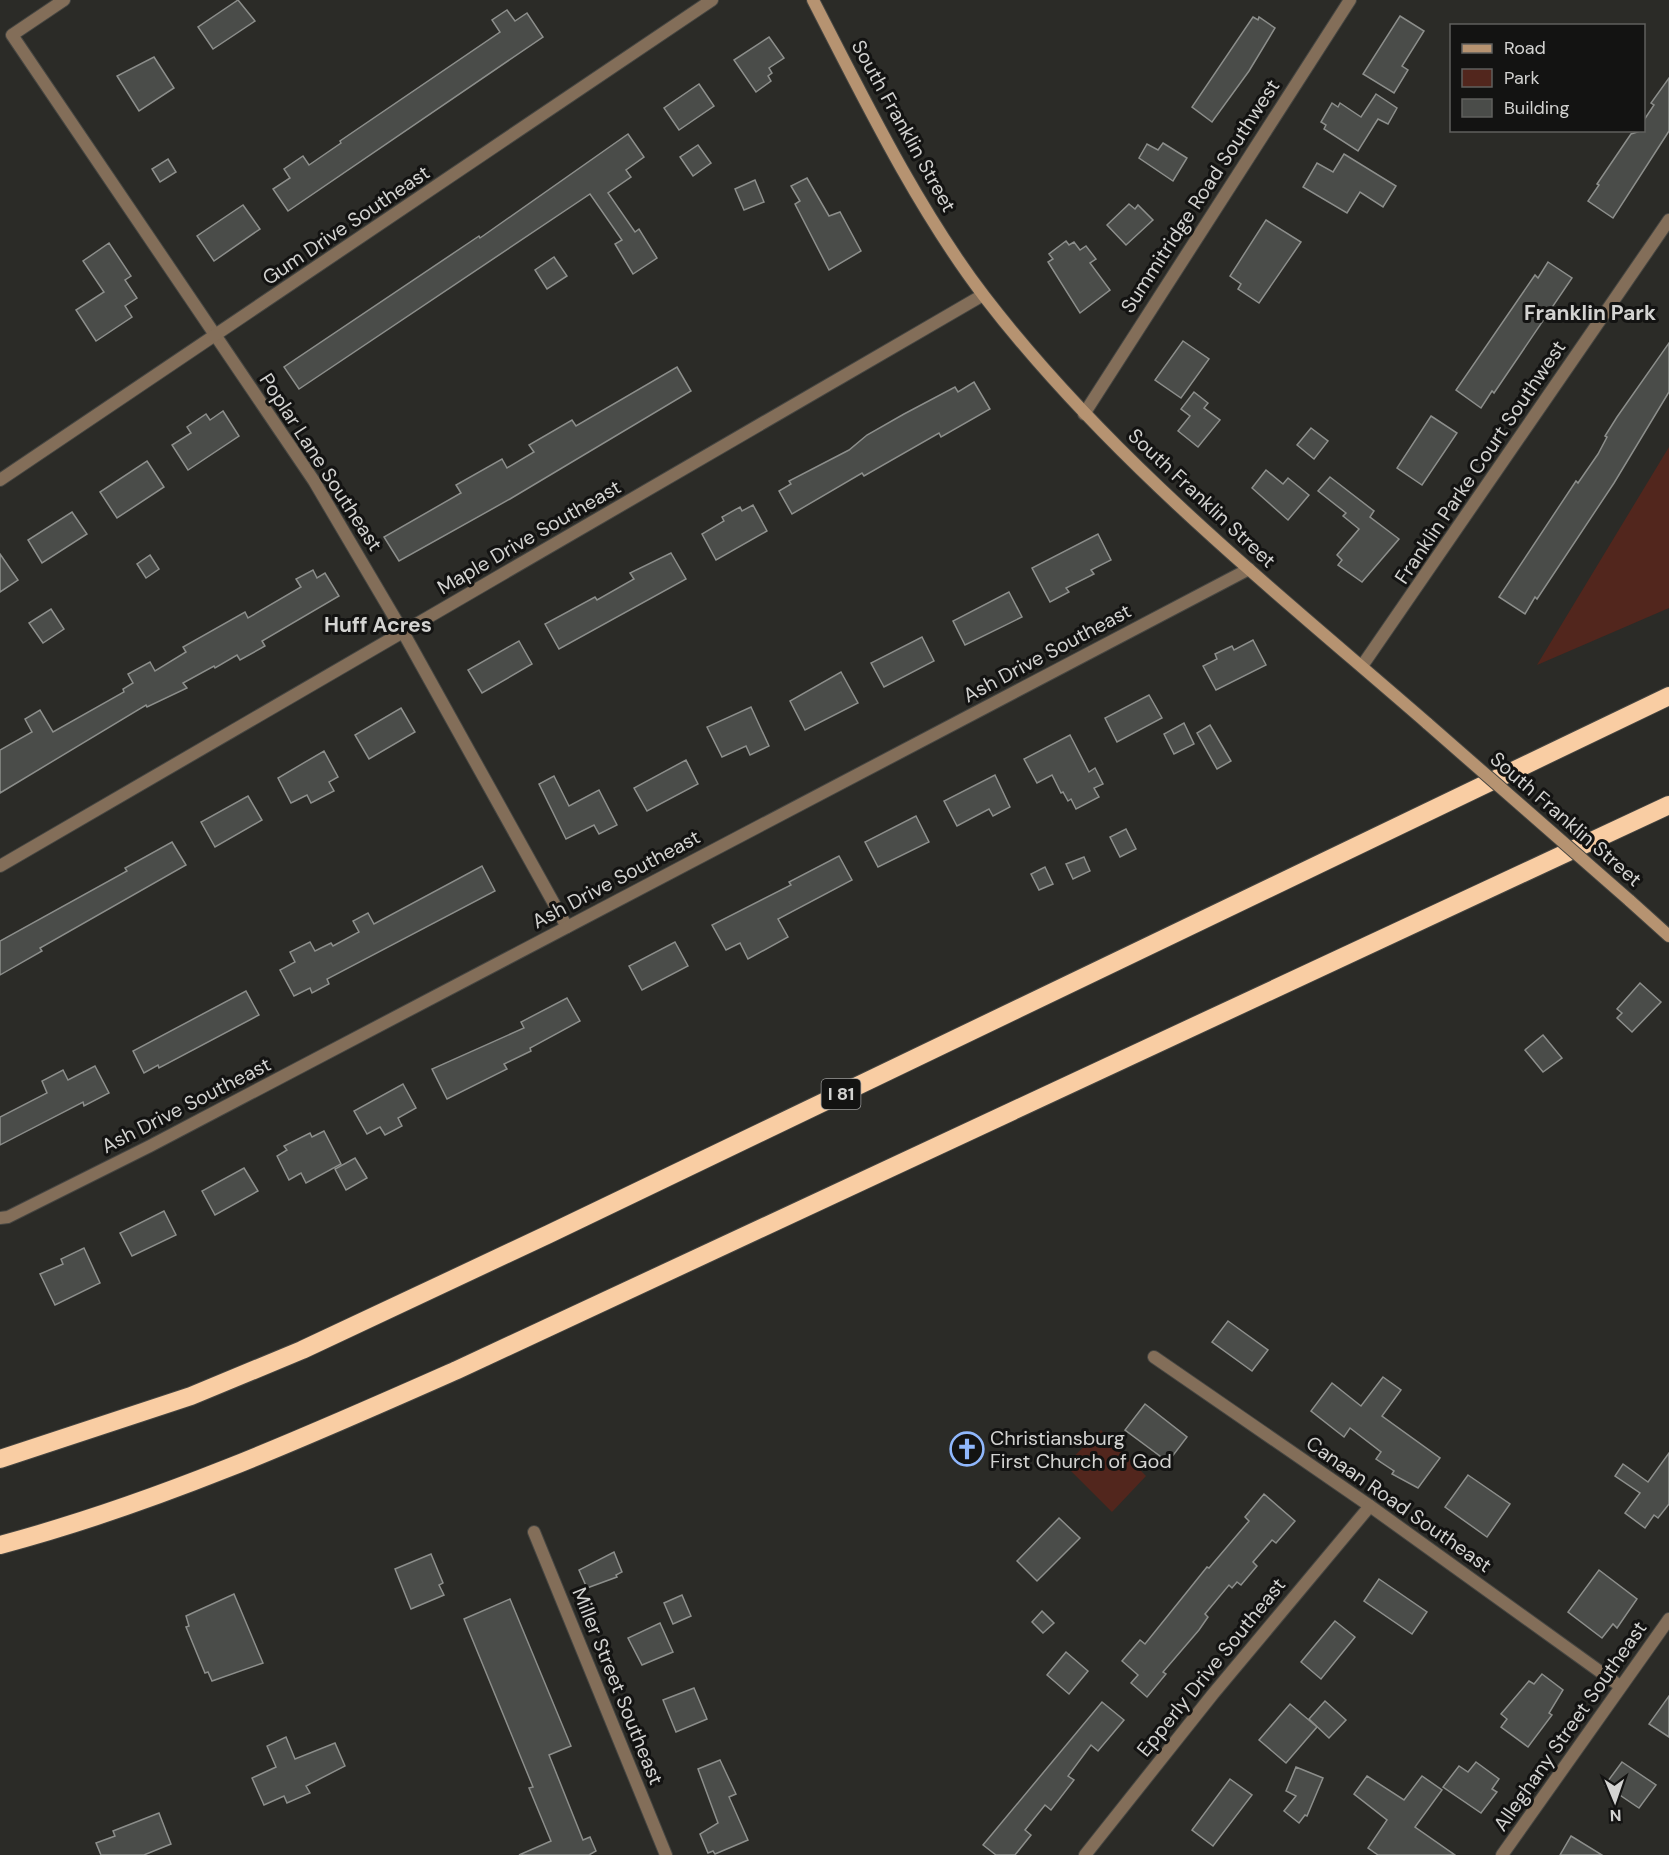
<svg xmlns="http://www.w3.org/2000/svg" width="1669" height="1855" font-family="'DM Sans',sans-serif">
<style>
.green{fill:#52261d}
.building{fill:#4a4c49;stroke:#8c8e8b;stroke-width:1.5}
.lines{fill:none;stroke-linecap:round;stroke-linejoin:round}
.street-casing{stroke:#464642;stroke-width:14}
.secondary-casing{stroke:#464642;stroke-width:14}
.highway-casing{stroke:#464642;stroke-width:20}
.street{stroke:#836e59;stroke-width:12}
.secondary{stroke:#b69371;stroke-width:12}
.highway{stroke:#f9cda3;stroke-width:18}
.secondary-bridge-casing{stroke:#464642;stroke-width:14;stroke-linecap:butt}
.secondary-bridge{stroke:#b69371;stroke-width:12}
.labels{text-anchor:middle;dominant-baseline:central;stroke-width:6;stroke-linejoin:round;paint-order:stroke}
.shield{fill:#131312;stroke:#999998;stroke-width:1.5}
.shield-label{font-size:18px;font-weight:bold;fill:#d3d3d1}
.street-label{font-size:20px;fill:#d3d3d1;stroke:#131312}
.poi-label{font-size:20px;fill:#d3d3d1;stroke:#131312;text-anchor:start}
.neighbourhood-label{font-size:21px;font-weight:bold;fill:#d3d3d1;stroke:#131312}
</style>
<rect width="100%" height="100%" fill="#2b2b27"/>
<g class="green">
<polygon points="1669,447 1669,608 1537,665"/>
<polygon points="1101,1430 1146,1476 1112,1512 1065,1465"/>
</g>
<g class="building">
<polygon points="238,0 255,21 213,49 198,27"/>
<polygon points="507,10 515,21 527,13 543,37 288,211 273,189 290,178 284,169 303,156 309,165 341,143 340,141 500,32 492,20"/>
<polygon points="1400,16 1424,31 1402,66 1408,70 1394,93 1363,74"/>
<polygon points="1253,17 1258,20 1259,17 1275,28 1249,71 1212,122 1192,107"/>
<polygon points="769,37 784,58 769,68 772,73 768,76 771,81 756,92 734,60"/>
<polygon points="154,57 174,88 139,111 117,76"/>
<polygon points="1669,78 1669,131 1613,218 1588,201 1599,185 1597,184 1631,134 1644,130 1644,120 1654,105 1651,103"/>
<polygon points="699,84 714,106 679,130 664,108"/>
<polygon points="1376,94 1397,108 1388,124 1378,119 1358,151 1324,129 1326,125 1321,122 1332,103 1338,107 1340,103 1361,117"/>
<polygon points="628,134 644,157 626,170 631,177 608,193 635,232 639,229 657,258 633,274 615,244 622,240 590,194 299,389 284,367 479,236 480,238"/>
<polygon points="1163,143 1187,158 1173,181 1139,158 1147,144 1158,150"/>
<polygon points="698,145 711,163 693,176 680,157"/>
<polygon points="1344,154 1396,186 1383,207 1360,192 1347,213 1303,187 1317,163 1333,172"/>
<polygon points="168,159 176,172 160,182 152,169"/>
<polygon points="807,178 829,216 840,212 861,251 829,270 795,204 800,201 791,186"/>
<polygon points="755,180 764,202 744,210 735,189"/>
<polygon points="1129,204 1135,209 1138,205 1153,220 1126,245 1107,225"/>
<polygon points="243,205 260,229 214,261 197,236"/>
<polygon points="1266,220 1301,242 1259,303 1238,289 1241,284 1230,276"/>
<polygon points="1066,241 1069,245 1074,242 1080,250 1086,246 1096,259 1090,263 1110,290 1080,313 1048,262 1053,259 1049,254"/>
<polygon points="109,243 131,276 125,280 137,298 125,306 132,317 96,341 76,310 104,292 83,261"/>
<polygon points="554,257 567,276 547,289 535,270"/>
<polygon points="1548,262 1572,278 1494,393 1492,391 1481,408 1456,390 1535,275 1538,278"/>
<polygon points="1183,341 1209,359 1181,398 1155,380"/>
<polygon points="1669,343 1669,392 1614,483 1537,599 1535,597 1525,614 1499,597 1576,481 1578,483 1598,454 1607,437 1605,436 1617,417"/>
<polygon points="677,367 691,391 510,499 399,561 384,537 461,493 456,485 502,459 507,468 534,452 529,445 572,420 576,426"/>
<polygon points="974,382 990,409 941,437 939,433 864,476 862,473 792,514 779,491 791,484 789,481 849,450 867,435 904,414 955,387 958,392"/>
<polygon points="1194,392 1208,403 1204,408 1220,420 1198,447 1178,431 1190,416 1181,409"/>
<polygon points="223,411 239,436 188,470 172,445 191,433 187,427 206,414 210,420"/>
<polygon points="1431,416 1457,433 1422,485 1397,468"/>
<polygon points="1311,428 1328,441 1314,459 1297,445"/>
<polygon points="147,461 164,487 117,518 100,492"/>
<polygon points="1266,470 1283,484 1288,478 1309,495 1288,520 1252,488"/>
<polygon points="1330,477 1374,511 1370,517 1399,539 1362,582 1338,565 1342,560 1337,555 1359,529 1343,516 1346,513 1318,491"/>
<polygon points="753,505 767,531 716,560 702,534 724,521 722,517 740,507 742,511"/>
<polygon points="72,512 87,534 42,563 28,540"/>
<polygon points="1098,534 1111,560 1091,570 1094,574 1066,588 1069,592 1050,602 1032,568"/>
<polygon points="671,553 686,579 559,649 545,624 595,597 597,600 634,579 630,573"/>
<polygon points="0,554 18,580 0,592"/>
<polygon points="150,555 159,569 146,578 137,564"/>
<polygon points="313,570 317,578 325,573 339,596 262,641 265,646 240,660 237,655 215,668 214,666 183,683 187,688 147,707 146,705 0,793 0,750 32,732 25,719 40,710 53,732 124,692 123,689 133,683 128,674 150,662 155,671 186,652 183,647 245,612 248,618 301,587 296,579"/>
<polygon points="1009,592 1022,617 965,645 953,621"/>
<polygon points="51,609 64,629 43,643 29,623"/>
<polygon points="922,637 934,661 884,687 871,663"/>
<polygon points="1253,640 1266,665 1216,690 1203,666 1217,659 1215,654 1232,646 1234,650"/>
<polygon points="519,641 532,664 482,693 468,670"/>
<polygon points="841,672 858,703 805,730 790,701"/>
<polygon points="1149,695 1162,718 1117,742 1105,718"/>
<polygon points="751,707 769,746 750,755 746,746 722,757 707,727"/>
<polygon points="401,708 415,732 369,759 355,735"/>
<polygon points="1184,723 1194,744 1174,754 1164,734"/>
<polygon points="1210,725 1231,761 1217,769 1197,733"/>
<polygon points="1070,735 1089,772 1095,768 1103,784 1094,788 1099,797 1076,809 1071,799 1068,801 1063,792 1061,793 1052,775 1037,783 1024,759"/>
<polygon points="324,751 338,777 329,782 334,791 311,803 307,795 291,803 278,778"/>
<polygon points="686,760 698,784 647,811 634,788"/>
<polygon points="995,775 1010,807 993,816 989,809 957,826 944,801"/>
<polygon points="554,776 569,806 599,790 617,825 599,834 594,825 566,839 539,784"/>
<polygon points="248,796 262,820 215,847 201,822"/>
<polygon points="916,816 929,842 878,867 865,842"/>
<polygon points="1126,829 1136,849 1120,857 1110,837"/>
<polygon points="172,842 186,865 40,948 42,951 0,975 0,941 127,871 125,868"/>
<polygon points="839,856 852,880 778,919 788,937 748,959 740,943 726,950 712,925 791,885 789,882"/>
<polygon points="1084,857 1090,871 1073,879 1066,864"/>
<polygon points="482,866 495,891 327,979 329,984 312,993 310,988 294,996 280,970 295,962 290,952 310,942 315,951 331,943 333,946 359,932 353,921 368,913 374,924"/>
<polygon points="1045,867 1053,884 1039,890 1031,874"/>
<polygon points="675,942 688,966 642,990 629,966"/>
<polygon points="1640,983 1661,1002 1632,1032 1617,1018 1622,1013 1617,1009"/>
<polygon points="246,991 259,1015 159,1068 158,1065 144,1073 133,1051"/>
<polygon points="567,998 580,1021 530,1048 531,1051 504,1064 507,1069 447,1099 432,1069 524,1028 521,1022"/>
<polygon points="1543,1035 1562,1058 1543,1072 1525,1050"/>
<polygon points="95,1066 109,1093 84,1106 83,1102 0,1145 0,1117 47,1093 42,1081 63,1070 68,1080"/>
<polygon points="403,1084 416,1108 398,1118 402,1126 385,1135 380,1127 367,1134 354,1111"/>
<polygon points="324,1131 341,1164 306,1183 301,1173 289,1180 277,1156 287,1150 284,1146 310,1133 312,1137"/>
<polygon points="355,1158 367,1178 346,1190 335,1169"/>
<polygon points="244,1168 258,1191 215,1215 202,1191"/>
<polygon points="164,1211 176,1235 132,1256 120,1233"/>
<polygon points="84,1248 100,1283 55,1305 40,1274 63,1264 61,1259"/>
<polygon points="1228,1321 1268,1350 1252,1371 1212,1342"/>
<polygon points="1383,1377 1401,1390 1382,1416 1440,1458 1418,1488 1392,1474 1394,1471 1376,1459 1381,1452 1350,1428 1344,1437 1311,1411 1332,1383 1361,1406"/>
<polygon points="1145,1404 1187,1437 1168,1462 1125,1430"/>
<polygon points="1669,1453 1669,1504 1658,1518 1654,1515 1645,1528 1625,1513 1640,1493 1615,1476 1623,1464 1648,1482"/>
<polygon points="1468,1475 1510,1504 1487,1537 1445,1507"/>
<polygon points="1264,1494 1295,1521 1276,1543 1272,1540 1253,1562 1257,1566 1241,1585 1237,1582 1232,1588 1229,1585 1205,1614 1208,1617 1199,1630 1163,1672 1166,1674 1147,1697 1131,1683 1138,1675 1122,1661 1140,1640 1145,1644 1207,1567 1209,1568 1249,1521 1245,1517"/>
<polygon points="1059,1518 1080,1538 1037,1581 1017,1561"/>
<polygon points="614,1552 622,1572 616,1575 617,1577 587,1588 579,1570"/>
<polygon points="431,1554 443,1583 439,1585 444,1595 411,1609 395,1569"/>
<polygon points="1599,1570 1637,1599 1617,1628 1613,1624 1602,1638 1568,1612"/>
<polygon points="1379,1579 1427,1612 1412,1634 1364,1601"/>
<polygon points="234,1594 263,1663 212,1681 208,1672 205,1673 186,1627 189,1626 186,1616"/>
<polygon points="682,1595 691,1616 673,1624 664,1603"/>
<polygon points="510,1599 571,1746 549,1755 583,1840 590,1837 596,1851 589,1855 519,1855 551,1841 529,1788 533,1787 464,1619"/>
<polygon points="1042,1611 1054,1623 1043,1633 1032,1622"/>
<polygon points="1335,1621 1355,1637 1321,1679 1301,1662"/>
<polygon points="660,1623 673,1652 642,1665 628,1638"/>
<polygon points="1066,1652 1088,1671 1069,1694 1047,1675"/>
<polygon points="1542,1674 1563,1690 1549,1713 1552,1715 1528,1747 1501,1727 1507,1719 1501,1714 1529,1681 1534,1684"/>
<polygon points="694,1688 707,1719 676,1732 663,1700"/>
<polygon points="1669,1696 1669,1737 1649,1724"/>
<polygon points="1325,1701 1346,1720 1329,1738 1309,1719"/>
<polygon points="1102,1702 1124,1720 1098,1751 1091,1745 1068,1776 1074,1780 1051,1810 1045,1805 1025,1830 1031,1835 1015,1855 996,1855 983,1845"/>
<polygon points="1290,1704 1317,1727 1286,1763 1259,1740"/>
<polygon points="286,1737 295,1759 335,1743 345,1766 306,1786 310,1793 287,1803 284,1796 264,1805 252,1778 276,1767 267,1746"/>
<polygon points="720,1760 736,1794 729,1797 748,1840 715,1854 713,1851 708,1853 700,1834 718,1823 698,1769"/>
<polygon points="1476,1762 1499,1779 1492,1789 1497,1792 1481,1813 1443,1787 1459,1766 1468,1772"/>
<polygon points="1622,1762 1656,1785 1639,1808 1605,1785"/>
<polygon points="1296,1767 1323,1778 1307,1816 1305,1815 1299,1823 1284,1811 1296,1796 1286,1791"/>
<polygon points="1367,1776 1404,1800 1422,1776 1442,1790 1415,1827 1455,1855 1378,1855 1368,1848 1387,1820 1354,1794"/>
<polygon points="1230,1779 1252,1795 1213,1846 1192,1830"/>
<polygon points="159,1813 171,1844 144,1855 101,1855 96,1843 115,1836 113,1831"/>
<polygon points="1571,1836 1602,1855 1560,1855"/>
</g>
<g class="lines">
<g class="street-casing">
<g id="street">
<polyline points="64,0 12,35 314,481 403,632 567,927"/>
<polyline points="1084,414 1350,0"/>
<polyline points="0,480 712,0"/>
<polyline points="1362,666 1669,220"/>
<polyline points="0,866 983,295"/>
<polyline points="0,1218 8,1217 150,1146 1249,569"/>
<polyline points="1154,1357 1370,1506 1620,1686"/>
<polyline points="534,1532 666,1855"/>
<polyline points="1085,1855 1213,1694 1370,1506"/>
<polyline points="1502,1855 1669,1619"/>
</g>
</g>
<g class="secondary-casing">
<g id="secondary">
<path d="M 813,0 C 864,99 917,208 984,296 C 1110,460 1274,590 1428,724"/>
<polyline points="1629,900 1669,936"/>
</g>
</g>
<g class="highway-casing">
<g id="highway">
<polyline points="0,1459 191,1396 302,1350 549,1234 1669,696"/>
<path d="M 0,1545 C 158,1503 308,1436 457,1370 L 1669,805"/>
</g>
</g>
<use href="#street" class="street"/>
<use href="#secondary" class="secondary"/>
<use href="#highway" class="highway"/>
<g class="secondary-bridge-casing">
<polyline id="secondary-bridge" points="1428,724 1629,900"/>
</g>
<use href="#secondary-bridge" class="secondary-bridge"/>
</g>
<defs>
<g id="church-ring" transform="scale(1.725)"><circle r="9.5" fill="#131312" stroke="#90b8fd" stroke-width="1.5"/><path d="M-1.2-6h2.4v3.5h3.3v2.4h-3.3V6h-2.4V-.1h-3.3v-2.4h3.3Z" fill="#90b8fd"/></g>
</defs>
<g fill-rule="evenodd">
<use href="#church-ring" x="967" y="1449"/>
</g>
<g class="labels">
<rect class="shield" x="821.5" y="1079" width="39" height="30" rx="4.5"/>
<g class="shield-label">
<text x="841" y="1094">I 81</text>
</g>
<g class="street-label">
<text transform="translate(904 126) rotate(61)">South Franklin Street</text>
<text transform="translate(1200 196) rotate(-57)">Summitridge Road Southwest</text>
<text transform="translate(346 225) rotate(-34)">Gum Drive Southeast</text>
<text transform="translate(321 462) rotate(57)">Poplar Lane Southeast</text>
<text transform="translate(1480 462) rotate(-56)">Franklin Parke Court Southwest</text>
<text transform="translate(1202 498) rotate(43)">South Franklin Street</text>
<text transform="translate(529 537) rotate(-30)">Maple Drive Southeast</text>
<text transform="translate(1047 653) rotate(-28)">Ash Drive Southeast</text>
<text transform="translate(1566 819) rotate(41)">South Franklin Street</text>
<text transform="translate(616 879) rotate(-28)">Ash Drive Southeast</text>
<text transform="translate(186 1105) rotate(-27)">Ash Drive Southeast</text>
<text transform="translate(1399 1504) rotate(35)">Canaan Road Southeast</text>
<text transform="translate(1211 1667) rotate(-51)">Epperly Drive Southeast</text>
<text transform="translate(618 1686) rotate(68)">Miller Street Southeast</text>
<text transform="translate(1570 1726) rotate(-55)">Alleghany Street Southeast</text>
</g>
<g class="poi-label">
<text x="990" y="1438">Christiansburg<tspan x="990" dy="23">First Church of God</tspan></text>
</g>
<g class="neighbourhood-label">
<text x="1590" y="313">Franklin Park</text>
<text x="378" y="625">Huff Acres</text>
</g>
</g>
<rect x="1450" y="24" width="195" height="108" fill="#131312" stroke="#60605e" stroke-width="1.5"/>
<rect x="1462" y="44" width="30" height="9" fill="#b69371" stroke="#60605e" stroke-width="1.5"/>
<text x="1504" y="54" font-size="18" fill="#d3d3d1">Road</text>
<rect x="1462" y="69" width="30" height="18" fill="#52261d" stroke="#60605e" stroke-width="1.5"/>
<text x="1504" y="84" font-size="18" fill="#d3d3d1">Park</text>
<rect x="1462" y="99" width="30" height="18" fill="#4a4c49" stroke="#60605e" stroke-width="1.5"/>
<text x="1504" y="114" font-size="18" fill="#d3d3d1">Building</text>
<g transform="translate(1615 1801) rotate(178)" stroke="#131312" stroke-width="4.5" paint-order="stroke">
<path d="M0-4.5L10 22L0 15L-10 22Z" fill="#d3d3d1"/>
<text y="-9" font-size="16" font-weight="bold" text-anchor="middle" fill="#d3d3d1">N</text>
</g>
</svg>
